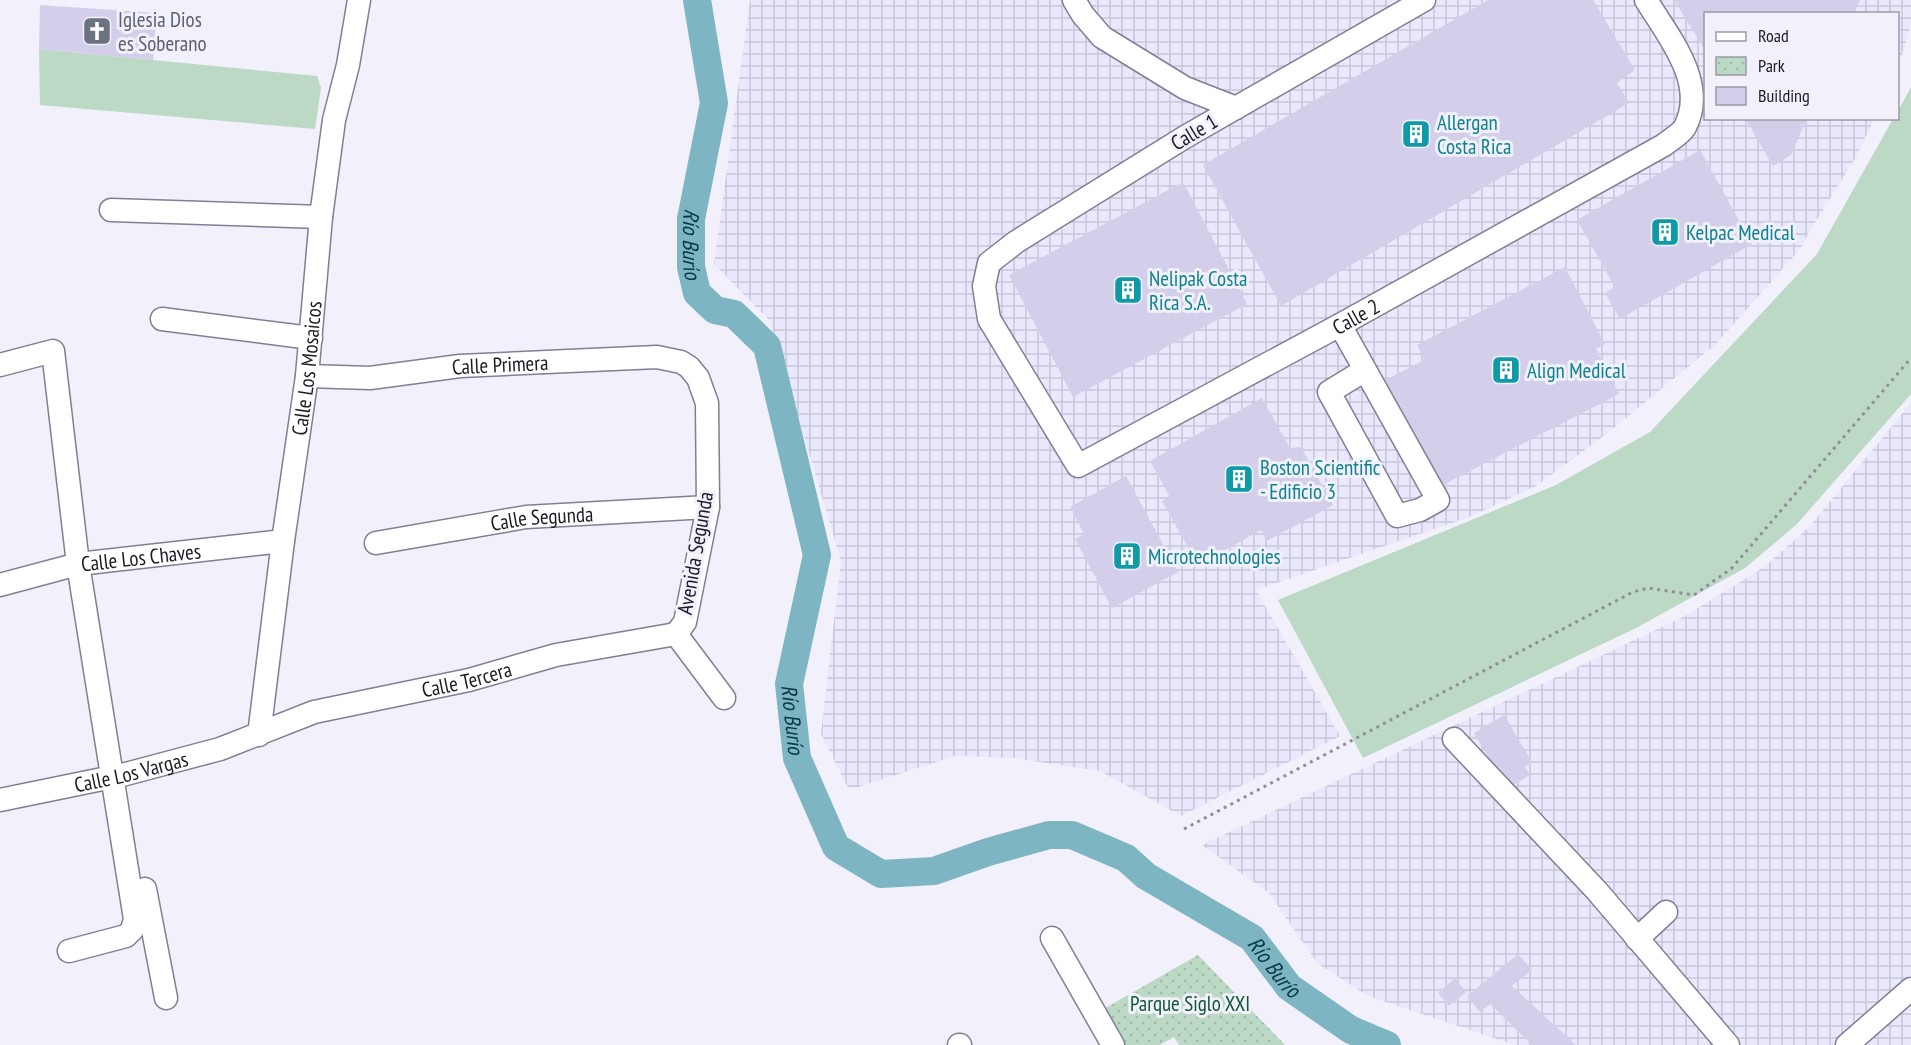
<svg xmlns="http://www.w3.org/2000/svg" width="1911" height="1045" font-family="'PT Sans Narrow',sans-serif">
<style>
.industrial{fill:url(#industrial-grid)}
.grass{fill:#bbd9c5}
.park{fill:url(#park-dots)}
.lines{fill:none;stroke-linecap:round;stroke-linejoin:round}
.river{stroke:#7eb5c3;stroke-width:28}
.building{fill:#d3cfea}
.minor-casing{stroke:#817e96;stroke-width:25}
.path{stroke:#908f99;stroke-width:3;stroke-dasharray:3 4.5;stroke-linecap:butt}
.minor{stroke:#fff;stroke-width:22}
.labels{text-anchor:middle;dominant-baseline:central;stroke-width:6;stroke-linejoin:round;paint-order:stroke}
.worship-label{font-size:21px;fill:#5b616d;stroke:#f1f0fb;text-anchor:start}
.culture-label{font-size:21px;fill:#0d838f;stroke:#f1f0fb;text-anchor:start}
.street-label{font-size:21px;fill:#1c1b24;stroke:#f1f0fb}
.park-label{font-size:21px;fill:#105936;stroke:#f1f0fb}
.water-label{font-size:22px;font-style:italic;fill:#043a45;stroke:#f1f0fb}
</style>
<defs>
<pattern id="industrial-grid" width="8" height="8" patternUnits="userSpaceOnUse" patternTransform="scale(1.5)"><rect width="8" height="8" fill="#eae8fc"/><path d="M0 4h8M4 0v8" fill="none" stroke="#c8c6d8"/></pattern>
<pattern id="park-dots" width="8" height="8" patternUnits="userSpaceOnUse" patternTransform="scale(1.5)"><rect width="8" height="8" fill="#bbd9c5"/><path d="M2 2h.1M6 6h.1" fill="none" stroke="#a0baa9" stroke-width="1.8" stroke-linecap="round"/></pattern>
</defs>
<rect width="100%" height="100%" fill="#f1f0fb"/>
<g class="industrial">
<polygon points="750,0 1911,0 1911,25 1898,67 1898,14 1706,14 1706,118 1874,119 1856,157 1808,234 1801,248 1716,344 1605,435 1536,486 1472,516 1256,590 1340,736 1181,816 1100,771 1013,758 955,756 849,790 821,734 841,561 770,321 714,264"/>
<polygon points="1911,403 1911,1045 1515,1045 1368,996 1317,963 1269,893 1202,845 1687,615 1764,567 1809,527"/>
</g>
<g class="grass">
<polygon points="39,49 317,76 321,88 315,129 40,105"/>
<polygon points="1911,87 1911,394 1797,524 1745,568 1636,628 1363,758 1278,600 1556,485 1650,432 1817,254 1893,119 1898,118 1898,111"/>
</g>
<polygon class="park" points="1198,955 1285,1045 1179,1045 1174,1037 1160,1045 1122,1045 1102,1010"/>
<g class="lines">
<path class="river" id="s1" d="M 697,0 L 714,103 L 691,219 L 691,267 L 697,293 L 715,310 L 734,314 L 767,346 L 817,555 L 789,684 L 797,758 L 836,847 L 881,874 L 934,871 L 988,852 L 1049,835 L 1072,835 L 1126,858 L 1146,876 L 1252,938 L 1289,987 L 1351,1030 L 1387,1045"/>
</g>
<g class="building">
<polygon points="1488,0 1593,0 1635,70 1617,83 1629,103 1281,306 1203,165"/>
<polygon points="1674,0 1860,0 1854,14 1706,14 1706,52"/>
<polygon points="40,5 157,13 153,60 39,49"/>
<polygon points="1745,118 1807,118 1791,155 1773,166"/>
<polygon points="1700,150 1752,244 1620,319 1605,293 1615,287 1577,220"/>
<polygon points="1183,182 1247,304 1073,397 1009,275"/>
<polygon points="1565,267 1605,344 1596,349 1619,394 1439,487 1384,381 1424,360 1417,345"/>
<polygon points="1262,398 1290,448 1301,447 1333,505 1267,541 1261,530 1198,565 1162,501 1170,497 1150,461"/>
<polygon points="1126,476 1178,572 1112,608 1075,539 1084,534 1070,507"/>
<polygon points="1504,715 1532,762 1525,767 1530,775 1507,789 1474,733"/>
<polygon points="1518,954 1532,970 1512,986 1576,1045 1532,1045 1490,1004 1480,1012 1467,996"/>
<polygon points="1455,978 1466,992 1449,1006 1438,993"/>
</g>
<g class="lines">
<g class="minor-casing">
<g id="minor">
<polyline points="1074,0 1083,15 1102,37 1185,88 1236,108"/>
<path id="s2" d="M 1424,0 L 1185,137 L 1016,242 L 989,263 L 984,286 L 989,319 L 1078,466 L 1340,325 L 1664,145 C 1670,140 1681,134 1685,127 C 1708,83 1668,36 1646,0"/>
<polyline points="111,210 321,217"/>
<polyline points="162,319 311,338"/>
<polyline points="1340,325 1438,500 1420,510 1397,516 1329,392 1365,370"/>
<polyline points="0,365 53,351 78,564 135,919 132,930 126,936 69,951"/>
<path id="s3" d="M 307,376 L 370,378 L 460,366 L 657,357 L 681,362 L 689,367 L 698,378 L 707,403 L 708,507 L 685,622 L 676,634"/>
<path id="s4" d="M 376,543 L 526,517 L 708,507"/>
<path id="s5" d="M 0,585 L 78,564 L 283,541"/>
<polyline points="676,634 724,698"/>
<path id="s6" d="M 259,735 L 283,541 L 307,376 L 321,217 L 334,120 L 348,65 L 359,0"/>
<polyline points="1454,739 1597,891 1728,1045"/>
<path id="s7" d="M 0,800 L 122,775 L 220,749 L 314,712 L 469,680 L 556,655 L 676,634"/>
<polyline points="145,889 166,998"/>
<polyline points="1052,938 1113,1045"/>
<polyline points="1637,939 1666,912"/>
<polyline points="959,1045 960,1045"/>
<polyline points="1847,1045 1911,989"/>
</g>
</g>
<polyline class="path" points="1184,829 1633,592 1648,588 1694,595 1732,568 1911,358"/>
<use href="#minor" class="minor"/>
</g>
<defs>
<g id="church-square" transform="scale(1.5)"><rect x="-9" y="-9" width="18" height="18" rx="4" fill="#6b7280" stroke="#f1f0fb"/><path d="M-1.2-6h2.4v3.5h3.3v2.4h-3.3V6h-2.4V-.1h-3.3v-2.4h3.3Z" fill="#fff"/></g>
<g id="building-square" transform="scale(1.5)"><rect x="-9" y="-9" width="18" height="18" rx="4" fill="#0f9aa8" stroke="#f1f0fb"/><path d="M-4-6H4V6H1V3H-1V6H-4ZM-2.5-4.3h1.7v1.8h-1.7ZM.8-4.3h1.7v1.8H.8ZM-2.5-1h1.7V.8h-1.7ZM.8-1h1.7V.8H.8Z" fill="#fff"/></g>
</defs>
<g fill-rule="evenodd">
<use href="#church-square" x="97" y="31"/>
<use href="#building-square" x="1416" y="134"/>
<use href="#building-square" x="1665" y="232"/>
<use href="#building-square" x="1128" y="290"/>
<use href="#building-square" x="1506" y="370"/>
<use href="#building-square" x="1239" y="479"/>
<use href="#building-square" x="1127" y="556"/>
</g>
<g class="labels">
<g class="worship-label">
<text x="118" y="19">Iglesia Dios<tspan x="118" dy="24">es Soberano</tspan></text>
</g>
<g class="culture-label">
<text x="1437" y="122">Allergan<tspan x="1437" dy="24">Costa Rica</tspan></text>
<text x="1686" y="232">Kelpac Medical</text>
<text x="1149" y="278">Nelipak Costa<tspan x="1149" dy="24">Rica S.A.</tspan></text>
<text x="1527" y="370">Align Medical</text>
<text x="1260" y="467">Boston Scientific<tspan x="1260" dy="24">- Edificio 3</tspan></text>
<text x="1148" y="556">Microtechnologies</text>
</g>
<g class="street-label">
<text transform="translate(1194 132) rotate(-31)">Calle 1</text>
<text stroke="none"><textPath href="#s2" startOffset="1053">Calle 2</textPath></text>
<text stroke="none"><textPath href="#s3" startOffset="194">Calle Primera</textPath></text>
<text stroke="none"><textPath href="#s6" startOffset="370">Calle Los Mosaicos</textPath></text>
<text stroke="none"><textPath href="#s4" startOffset="168">Calle Segunda</textPath></text>
<text transform="translate(695 553) rotate(-80)">Avenida Segunda</text>
<text stroke="none"><textPath href="#s5" startOffset="144">Calle Los Chaves</textPath></text>
<text stroke="none"><textPath href="#s7" startOffset="483">Calle Tercera</textPath></text>
<text stroke="none"><textPath href="#s7" startOffset="134">Calle Los Vargas</textPath></text>
</g>
<g class="park-label">
<text x="1190" y="1003">Parque Siglo XXI</text>
</g>
<g class="water-label">
<text stroke="none"><textPath href="#s1" startOffset="248">Río Burío</textPath></text>
<text stroke="none"><textPath href="#s1" startOffset="770">Río Burío</textPath></text>
<text stroke="none"><textPath href="#s1" startOffset="1400">Río Burío</textPath></text>
</g>
</g>
<rect x="1704" y="12" width="195" height="108" fill="#f1f0fb" stroke="#9c9ba5" stroke-width="1.5"/>
<rect x="1716" y="32" width="30" height="9" fill="#ffffff" stroke="#9c9ba5" stroke-width="1.5"/>
<text x="1758" y="42" font-size="18" fill="#1c1b24">Road</text>
<rect x="1716" y="57" width="30" height="18" fill="url(#park-dots)" stroke="#9c9ba5" stroke-width="1.5"/>
<text x="1758" y="72" font-size="18" fill="#1c1b24">Park</text>
<rect x="1716" y="87" width="30" height="18" fill="#d3cfea" stroke="#9c9ba5" stroke-width="1.5"/>
<text x="1758" y="102" font-size="18" fill="#1c1b24">Building</text>
</svg>
